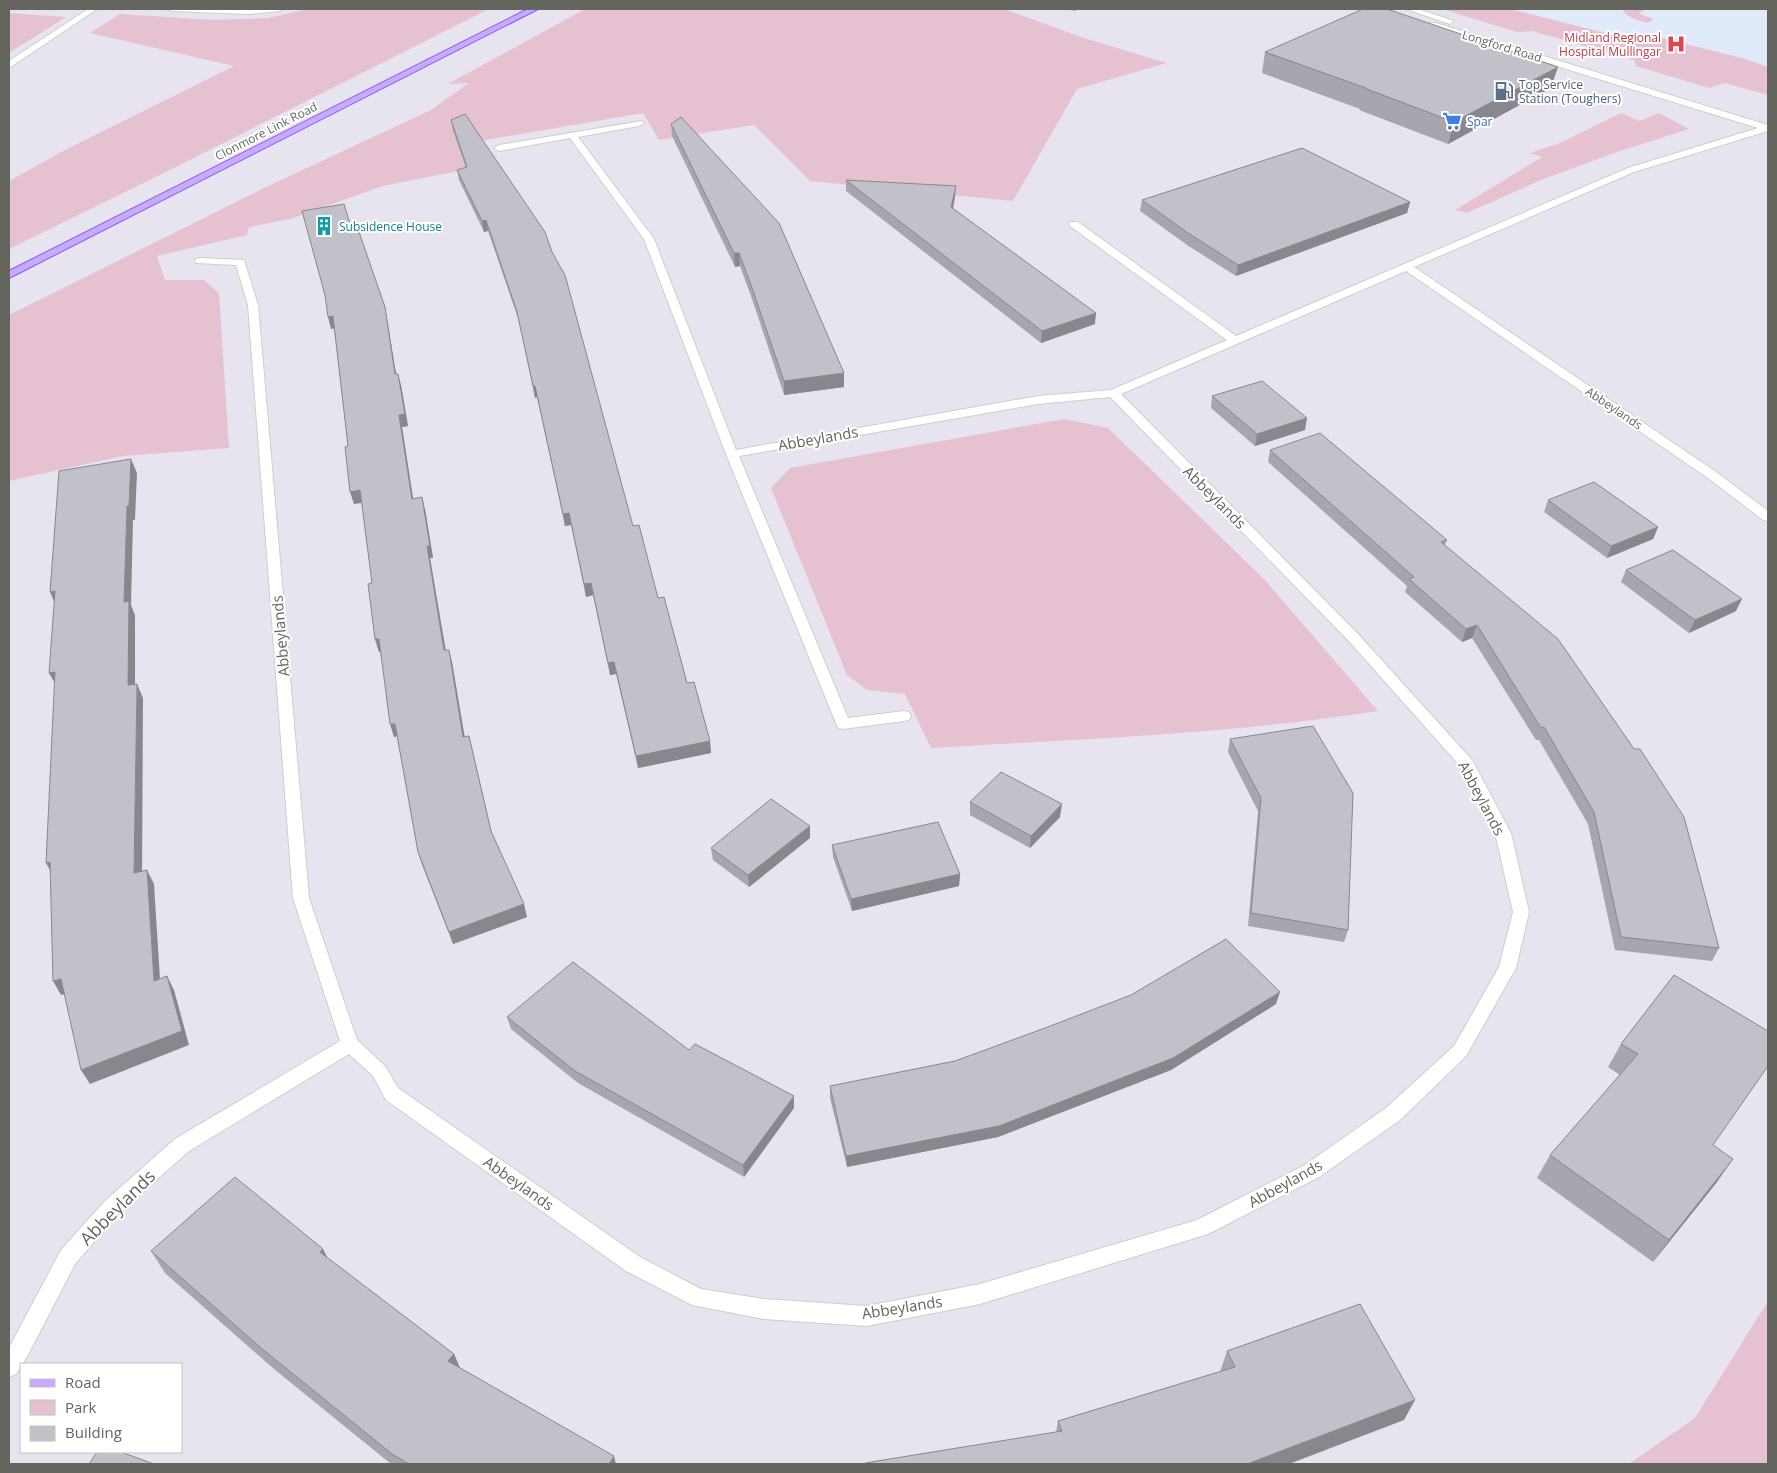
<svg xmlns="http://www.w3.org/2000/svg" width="1777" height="1473" font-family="'Open Sans',sans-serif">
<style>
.medical{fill:#e1eafb}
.green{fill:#e6c1d2}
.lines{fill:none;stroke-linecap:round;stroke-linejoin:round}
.minor-casing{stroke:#cecfc8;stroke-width:2}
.major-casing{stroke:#825bf1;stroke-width:2}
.minor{fill:#fff;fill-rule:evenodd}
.major{fill:#caa9ff;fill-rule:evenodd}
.wall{fill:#a7a6ae}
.shaded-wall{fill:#88878d}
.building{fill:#c2c1ca;stroke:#88878d}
.labels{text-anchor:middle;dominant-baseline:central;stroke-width:4;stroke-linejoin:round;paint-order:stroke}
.far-health-label{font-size:12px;fill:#be3a42;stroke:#fff;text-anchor:end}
.far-street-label{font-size:12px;fill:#64655c;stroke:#fff}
.far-service-label{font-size:12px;fill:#4e5e75;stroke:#fff;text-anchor:start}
.far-shop-label{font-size:12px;fill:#366cbe;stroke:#fff;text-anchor:start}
.far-culture-label{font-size:12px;fill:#0d838f;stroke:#fff;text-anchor:start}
.street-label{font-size:15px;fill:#64655c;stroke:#fff}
.near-street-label{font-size:18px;fill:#64655c;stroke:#fff}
</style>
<rect width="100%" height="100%" fill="#e8e4ef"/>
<polygon class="medical" points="1455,9 1768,9 1768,95 1533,30"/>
<g class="green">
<polygon points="309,9 489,9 170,170 9,249 9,181 67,149 234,66 90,33 120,14 213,20 268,18"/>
<polygon points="585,9 1004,9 1081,37 1167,63 1077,89 1013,201 810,181 754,125 659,140 643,113 474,142 474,168 383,186 290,219 249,227 247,235 157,256 165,280 204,280 219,293 229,448 123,456 9,481 9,315 266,187 431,110 469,83 448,84"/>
<polygon points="1442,9 1510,9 1633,40 1642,33 1746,59 1768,67 1768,95 1725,83 1709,88 1636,66 1634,60 1532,31 1517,32"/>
<path d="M 1627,9 L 1645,9 L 1639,14 L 1654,19 L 1648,23 C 1639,20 1629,19 1623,11 Z"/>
<polygon points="9,13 66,17 9,53"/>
<polygon points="1621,113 1639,121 1659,113 1689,129 1617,152 1541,180 1467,213 1455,210 1542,157 1530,153 1560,143"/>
<path d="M 1064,419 L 1108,428 L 1264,579 L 1378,711 C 1230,734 1080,739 931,748 L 905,694 L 867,690 L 847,675 L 771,488 L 790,468 Z"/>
<polygon points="1768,1301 1768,1464 1629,1464 1695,1418"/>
</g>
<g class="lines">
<g class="minor-casing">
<g id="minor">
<polygon points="88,9 97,9 9,68 9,61"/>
<polygon points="167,9 284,9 280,11 249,14 171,11"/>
<polygon points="1406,9 1418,9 1454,21 1450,24"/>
<polygon points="1430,23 1436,23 1768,125 1768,131 1634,172 1414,267 1716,472 1768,511 1768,521 1763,520 1708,478 1406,271 1121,394 1357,633 1472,760 1511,833 1529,912 1516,968 1466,1056 1400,1120 1319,1177 1208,1234 980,1304 867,1326 764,1319 692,1305 626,1271 386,1100 373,1076 349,1054 189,1151 119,1213 75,1264 29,1353 16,1374 9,1377 9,1348 61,1250 105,1201 175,1139 340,1041 293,898 248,305 236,265 196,263 195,261 196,259 200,258 244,260 258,305 309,898 357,1040 385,1066 398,1088 640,1257 701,1289 764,1299 867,1306 980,1284 1197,1220 1305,1165 1386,1108 1454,1046 1499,967 1513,912 1495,833 1461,767 1347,639 1110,397 1038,404 739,456 848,718 904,711 909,712 911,716 909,720 904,721 843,729 838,728 726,454 644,239 570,138 499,151 494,148 499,145 642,121 644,123 639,126 578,137 654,239 736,450 1038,396 1111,390 1227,340 1070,226 1069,224 1070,222 1078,222 1236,336 1628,168 1758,128 1430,27"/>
</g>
</g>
<g class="major-casing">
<polygon id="major" points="528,9 538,9 9,278 9,271"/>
</g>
<use href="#minor" class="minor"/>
<use href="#major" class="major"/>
</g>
<g class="wall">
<polygon points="1066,9 1078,9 1075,11"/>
<polygon points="1265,52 1551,88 1448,144 1359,110 1360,109 1262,73"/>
<polygon points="451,120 633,526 687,683 710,741 711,753 638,768 616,674 610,675 593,595 586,597 571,525 565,526 537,397 535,398 520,324 488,231 484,232 459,180 457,170 466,168 453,131"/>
<polygon points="671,124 844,387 784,395 752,299 740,266 735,267 672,136"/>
<polygon points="846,180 955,197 953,208 1095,324 1041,343 846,191"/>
<polygon points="1142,200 1410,202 1407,213 1236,276 1187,245 1140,211"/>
<polygon points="352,230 387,319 396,374 401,385 408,426 402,427 413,498 425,509 433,558 430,558 445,650 452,662 464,737 469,736 492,834 527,917 453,944 422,865 418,852 397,736 394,737 380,651 379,652 375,639 372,583 362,503 354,504 348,446 334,328 331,329"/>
<polygon points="1212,396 1305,430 1255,446 1211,408"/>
<polygon points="1270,450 1447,540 1445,545 1719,948 1712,961 1615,950 1588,824 1539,740 1536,740 1472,638 1462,642 1405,592 1407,586 1268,462"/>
<polygon points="1548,500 1658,527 1653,539 1607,558 1544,512"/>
<polygon points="1626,570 1736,611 1689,633 1621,582"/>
<polygon points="1230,739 1348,930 1344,942 1248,926 1258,811 1228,752"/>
<polygon points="970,802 1060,817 1030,848 970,815"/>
<polygon points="810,838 749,887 713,860 711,848"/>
<polygon points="832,845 960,874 959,886 852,911 833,857"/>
<polygon points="1674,975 1713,1145 1717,1182 1653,1262 1537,1178 1550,1155 1620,1075 1608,1067 1621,1044"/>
<polygon points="1276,1004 1171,1070 998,1137 847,1167 830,1098 830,1086"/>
<polygon points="507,1017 689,1050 794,1108 744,1177 578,1083 511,1029"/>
<polygon points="151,1251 328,1259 454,1354 460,1368 616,1464 391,1464 274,1369 165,1273"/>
<polygon points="1227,1351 1404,1420 1056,1432 1058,1421 1220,1372"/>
</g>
<g class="shaded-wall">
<polygon points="1558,67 1551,88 1448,144 1454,122"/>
<polygon points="956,186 955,197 951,218 951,207"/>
<polygon points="1410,202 1407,213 1236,276 1238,265"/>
<polygon points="486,220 488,231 484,232 482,221"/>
<polygon points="734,253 739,253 740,266 735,267"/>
<polygon points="385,307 387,319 398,386 395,374"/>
<polygon points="1096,313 1095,324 1041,343 1042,331"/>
<polygon points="333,316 336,328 331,329 328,317"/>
<polygon points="844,373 844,387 784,395 784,381"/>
<polygon points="398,374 401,385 408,426 402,427 415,511 412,499 399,415"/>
<polygon points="533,386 535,386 537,397 535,398"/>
<polygon points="1307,418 1305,430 1255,446 1257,434"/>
<polygon points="131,459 137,473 135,520 133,520 131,605 135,615 135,700 128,685 124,602 127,506"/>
<polygon points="360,490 364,502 354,504 350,492"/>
<polygon points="422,497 425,509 433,558 430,558 448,663 444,650 427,546"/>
<polygon points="569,513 571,525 565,526 563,514"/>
<polygon points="1658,527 1653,539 1607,558 1611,546"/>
<polygon points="591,583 593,595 586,597 584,584"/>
<polygon points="55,591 56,606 50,592"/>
<polygon points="1742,599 1736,611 1689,633 1695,620"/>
<polygon points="1477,625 1472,638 1462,642 1466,629"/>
<polygon points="375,639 379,639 382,651 379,652"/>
<polygon points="449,650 452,662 467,750 463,737"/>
<polygon points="614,662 616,674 610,675 608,663"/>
<polygon points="55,672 57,687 49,673"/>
<polygon points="137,684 143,698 142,887 134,873"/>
<polygon points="390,724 395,724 398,736 394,737"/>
<polygon points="710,741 711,753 638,768 636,756"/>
<polygon points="1062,804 1060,817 1030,848 1031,836"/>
<polygon points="810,826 810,838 749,887 748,875"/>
<polygon points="50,862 54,877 46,863"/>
<polygon points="147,870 154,884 161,995 154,981"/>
<polygon points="960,874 959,886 852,911 851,899"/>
<polygon points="524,904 527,917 453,944 449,932"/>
<polygon points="167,976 174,990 189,1045 90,1084 81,1070"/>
<polygon points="61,979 69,993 61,995 53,981"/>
<polygon points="1280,992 1276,1004 1171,1070 998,1137 847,1167 846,1156"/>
<polygon points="794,1096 794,1108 744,1177 743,1165"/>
<polygon points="1733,1159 1717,1182 1653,1262 1669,1240"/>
<polygon points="323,1249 334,1271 320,1252"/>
<polygon points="454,1354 463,1375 448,1361"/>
<polygon points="1415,1400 1404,1420 1289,1464 1247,1464"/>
<polygon points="614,1456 616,1464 609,1464"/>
</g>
<g class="building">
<polygon points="1363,9 1387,9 1558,67 1454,122 1364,88 1366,88 1265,52"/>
<polygon points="465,114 545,232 552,252 565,275 633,526 639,525 658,598 664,597 687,683 694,682 710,741 636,756 614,662 608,663 591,583 584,584 569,513 563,514 535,386 533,386 517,312 486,220 482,221 457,170 467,167 451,120"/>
<polygon points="681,117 779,223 844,373 784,381 751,285 739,253 734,253 671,124"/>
<polygon points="1302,148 1410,202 1238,265 1188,233 1142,200"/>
<polygon points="846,180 956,186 951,207 1096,313 1042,331"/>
<polygon points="344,204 352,230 358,229 385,307 395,374 398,374 405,414 399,415 412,499 422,497 430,546 427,546 444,650 449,650 463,737 469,736 491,831 524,904 449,932 418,852 395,724 390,724 379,639 375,639 368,584 372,583 360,490 350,492 345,447 348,446 333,316 328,317 325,295 302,211"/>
<polygon points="1262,381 1307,418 1257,434 1212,396"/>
<polygon points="1320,433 1447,540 1441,542 1558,639 1634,749 1640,749 1684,817 1719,948 1621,937 1594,812 1544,727 1541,728 1477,625 1466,629 1409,579 1414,577 1270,450"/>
<polygon points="131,459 129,506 127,506 124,602 129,601 128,685 137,684 134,873 147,870 154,981 167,976 182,1031 81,1070 61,979 53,981 50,862 46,863 55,672 49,673 55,591 50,592 59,471"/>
<polygon points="1594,482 1658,527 1611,546 1548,500"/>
<polygon points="1673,550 1742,599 1695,620 1626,570"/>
<polygon points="1313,726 1353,793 1348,930 1251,913 1261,798 1230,739"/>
<polygon points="1001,772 1062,804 1031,836 970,802"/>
<polygon points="771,799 810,826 748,875 711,848"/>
<polygon points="938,822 960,874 851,899 832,845"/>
<polygon points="1226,939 1280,992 1173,1058 999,1126 846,1156 830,1086 955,1061 1045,1028 1131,995"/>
<polygon points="573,962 689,1050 695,1044 794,1096 743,1165 575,1071 507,1017"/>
<polygon points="1674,975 1768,1031 1768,1066 1713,1145 1733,1159 1669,1240 1550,1155 1638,1054 1621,1044"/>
<polygon points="235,1177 323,1249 320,1252 454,1354 448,1361 614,1456 609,1464 409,1464 392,1454 261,1348 151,1251"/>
<polygon points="1360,1304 1415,1400 1247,1464 865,1464 865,1463 1062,1431 1058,1421 1235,1367 1227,1351"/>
<polygon points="97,1452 121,1452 154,1464 89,1464"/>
</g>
<defs>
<g id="hospital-bare" transform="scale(1.5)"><path d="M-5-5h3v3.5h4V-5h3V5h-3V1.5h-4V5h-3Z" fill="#e0444e" stroke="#fff" stroke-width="2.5" paint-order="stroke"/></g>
<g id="fuel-bare" transform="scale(1.5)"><path d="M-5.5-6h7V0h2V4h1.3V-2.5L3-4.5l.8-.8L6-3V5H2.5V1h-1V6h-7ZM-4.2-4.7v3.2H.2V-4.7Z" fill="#5c6f8a" stroke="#fff" stroke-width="2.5" paint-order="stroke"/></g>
<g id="supermarket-bare" transform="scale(1.5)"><path d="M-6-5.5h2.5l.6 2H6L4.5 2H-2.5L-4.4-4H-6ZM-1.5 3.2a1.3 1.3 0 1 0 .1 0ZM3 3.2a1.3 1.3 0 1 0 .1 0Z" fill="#3f7fe0" stroke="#fff" stroke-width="2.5" paint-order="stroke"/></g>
<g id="building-bare" transform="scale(1.5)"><path d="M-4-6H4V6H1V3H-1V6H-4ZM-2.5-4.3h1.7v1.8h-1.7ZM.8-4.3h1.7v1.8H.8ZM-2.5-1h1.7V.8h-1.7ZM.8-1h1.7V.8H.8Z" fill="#0f9aa8" stroke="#fff" stroke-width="2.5" paint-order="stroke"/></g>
</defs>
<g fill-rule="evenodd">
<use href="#hospital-bare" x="1676" y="44"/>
<use href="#fuel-bare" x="1504" y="91"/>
<use href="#supermarket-bare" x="1452" y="121"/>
<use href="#building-bare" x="324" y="226"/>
</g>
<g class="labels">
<g class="far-health-label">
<text x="1661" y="37">Midland Regional<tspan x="1661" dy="14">Hospital Mullingar</tspan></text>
</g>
<g class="far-street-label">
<text transform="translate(1502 46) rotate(17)">Longford Road</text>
<text transform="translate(266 131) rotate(-27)">Clonmore Link Road</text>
<text transform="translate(1614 408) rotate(34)">Abbeylands</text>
</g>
<g class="far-service-label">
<text x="1519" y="84">Top Service<tspan x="1519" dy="14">Station (Toughers)</tspan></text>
</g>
<g class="far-shop-label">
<text x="1467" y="121">Spar</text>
</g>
<g class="far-culture-label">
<text x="339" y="226">Subsidence House</text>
</g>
<g class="street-label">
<text transform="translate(818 438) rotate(-10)">Abbeylands</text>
<text transform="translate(1215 497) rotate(45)">Abbeylands</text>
<text transform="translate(280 636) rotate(-95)">Abbeylands</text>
<text transform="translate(1482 798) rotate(62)">Abbeylands</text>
<text transform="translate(519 1183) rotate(35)">Abbeylands</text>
<text transform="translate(1285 1183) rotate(-29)">Abbeylands</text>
<text transform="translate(902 1307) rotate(-9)">Abbeylands</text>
</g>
<g class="near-street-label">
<text transform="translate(117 1207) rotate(-45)">Abbeylands</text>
</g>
</g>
<rect width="1777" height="1473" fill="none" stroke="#64655c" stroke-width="20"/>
<rect x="20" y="1363" width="162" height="90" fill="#ffffff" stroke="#c1c1be"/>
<rect x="30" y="1379" width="25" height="8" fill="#caa9ff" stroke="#c1c1be"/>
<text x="65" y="1388" font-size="15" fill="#64655c">Road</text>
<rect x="30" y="1400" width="25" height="15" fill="#e6c1d2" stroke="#c1c1be"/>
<text x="65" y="1413" font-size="15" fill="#64655c">Park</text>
<rect x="30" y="1426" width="25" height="15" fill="#c2c1ca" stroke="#c1c1be"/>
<text x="65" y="1438" font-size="15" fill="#64655c">Building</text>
</svg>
